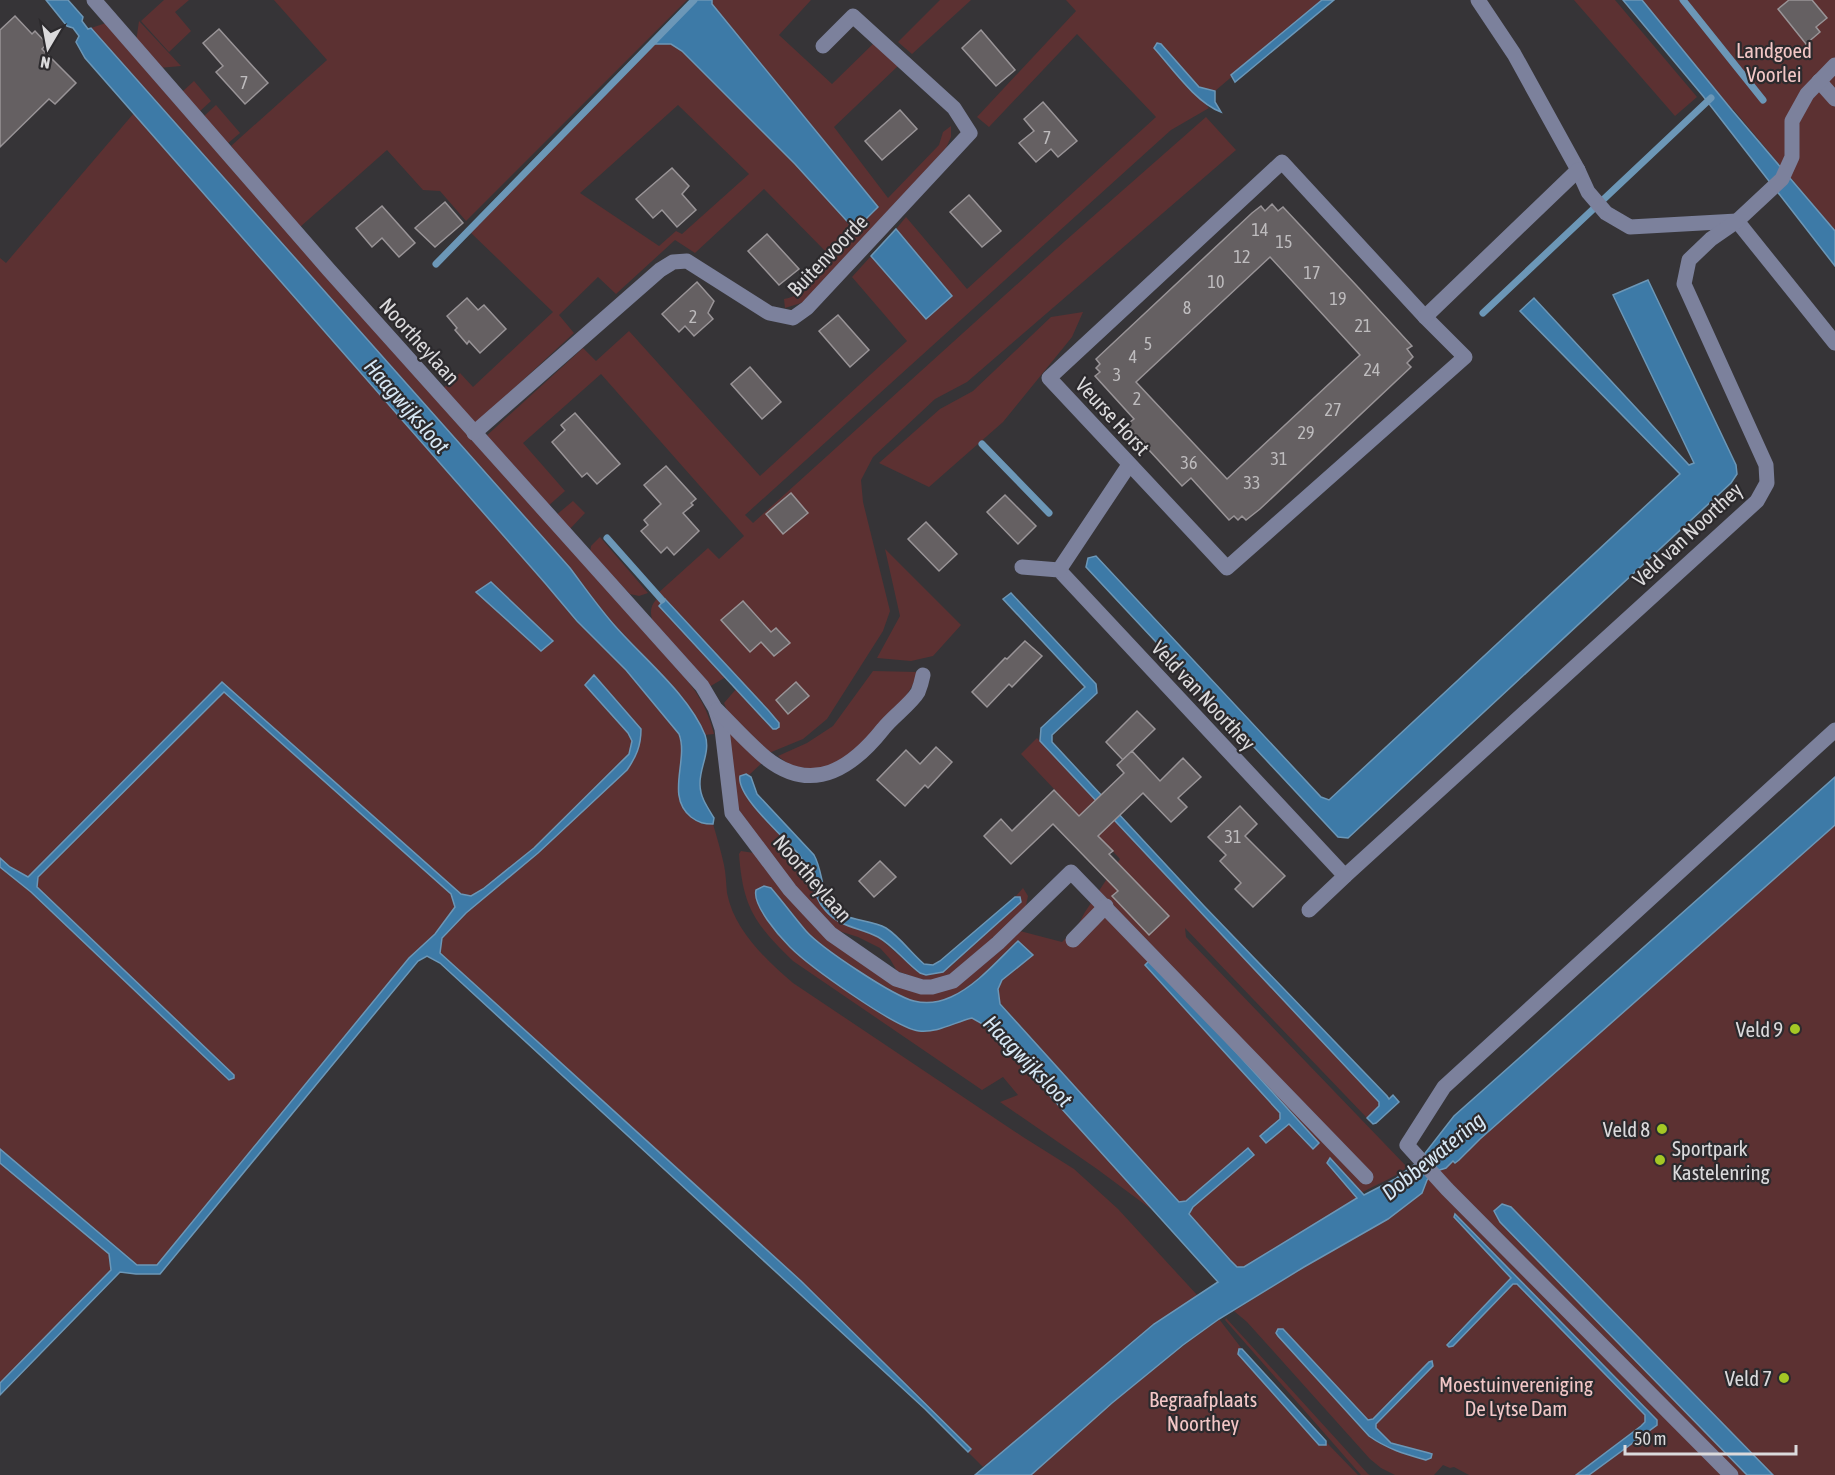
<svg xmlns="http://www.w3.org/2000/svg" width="1835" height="1475" font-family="'Asap Condensed',sans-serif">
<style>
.green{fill:#5c3132;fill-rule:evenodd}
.water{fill:#3d7aa7;stroke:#6c97b7;stroke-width:1.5}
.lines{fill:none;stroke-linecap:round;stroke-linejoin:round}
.stream{stroke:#6c97b7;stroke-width:7}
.building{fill:#656062;stroke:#999497;stroke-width:1.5;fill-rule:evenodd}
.minor{stroke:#7c819c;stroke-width:15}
.poi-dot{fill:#a4c825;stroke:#2c2a2d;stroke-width:2}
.labels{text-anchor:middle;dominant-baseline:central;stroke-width:4.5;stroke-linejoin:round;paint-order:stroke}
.number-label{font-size:18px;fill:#bebcbe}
.park-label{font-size:21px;fill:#f3c7c7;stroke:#2c2a2d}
.street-label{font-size:21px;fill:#dbdadc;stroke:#2c2a2d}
.poi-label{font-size:21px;fill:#dbdadc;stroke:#2c2a2d;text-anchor:end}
.water-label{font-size:22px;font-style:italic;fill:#d7e7f4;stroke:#2c2a2d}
</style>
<rect width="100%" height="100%" fill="#363437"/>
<g class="green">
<polygon points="164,0 189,0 175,12 191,31 169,52 141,21"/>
<polygon points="274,0 687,0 466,221 440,191 423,190 387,150 300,227 231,146 327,60"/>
<path d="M 712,0 L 811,0 L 779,35 L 832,84 L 874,43 L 898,66 L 834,127 L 888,198 L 939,145 L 943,132 L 951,126 L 951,137 L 946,148 L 804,302 L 785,308 L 784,299 C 805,296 819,274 833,259 L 764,189 L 695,253 L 675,240 L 616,294 L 598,277 L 559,315 L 574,333 L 475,424 L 442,389 L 460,373 L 473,387 L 553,312 L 470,232 L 655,44 L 671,44 L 682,51 L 795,164 L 878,207 L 712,4 ZM 678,105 L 749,174 L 682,234 L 676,231 L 659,246 L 580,193 Z"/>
<polygon points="940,0 971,0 912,54 898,42"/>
<path d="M 1066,0 L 1322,0 L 1215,91 L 1199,87 L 1161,44 L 1154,48 L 1209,108 L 1171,130 L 745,515 L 753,523 L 1056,249 L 1206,117 L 1236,150 L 967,382 L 935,399 L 873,457 L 861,480 L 863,502 L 890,611 L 883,631 L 827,719 L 803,739 L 769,753 L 728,713 L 724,703 L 737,688 L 776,729 L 779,723 L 768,710 L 665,599 L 659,606 L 726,677 L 709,687 L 653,622 C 649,611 651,604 659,597 L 657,594 L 708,548 L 719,559 L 744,536 L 601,374 L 523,443 L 565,491 L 547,507 L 484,438 L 583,348 L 596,361 L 629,331 L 760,476 L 907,341 L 852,277 L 871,256 L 926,319 L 951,295 L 896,229 L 906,217 L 967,289 L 1156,117 L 1077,34 L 989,127 L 977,117 L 1076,11 Z"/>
<polygon points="1574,0 1615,0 1697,97 1675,116"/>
<polygon points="1642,0 1835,0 1835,231 1733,109 1731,109"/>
<polygon points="139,21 181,66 159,68 136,42"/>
<path d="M 106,23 L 679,670 C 696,691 707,706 714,734 L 704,735 C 680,693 648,663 616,627 C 600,609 585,588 570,568 L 91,28 Z"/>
<polygon points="194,81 211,101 199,112 182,92"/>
<polygon points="216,105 240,133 227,144 203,117"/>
<path d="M 134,113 L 313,319 L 545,583 L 576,621 L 626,670 L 679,734 L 683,745 L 678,787 L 695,820 L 703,824 L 713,824 C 717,838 721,851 724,865 C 726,874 726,884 727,893 C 734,930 766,960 793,983 L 1023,1137 L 1074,1169 L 1118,1209 L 1198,1296 L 1154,1324 L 1020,1439 L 983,1467 L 968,1452 L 971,1448 L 801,1281 L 440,953 L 441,938 L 466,912 L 502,884 L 627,771 L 641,729 L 594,675 L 585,685 L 628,733 L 632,741 L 629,754 L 534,848 L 483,889 L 471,896 L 461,894 L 222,682 L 28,877 L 10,867 L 0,858 L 0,258 L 6,263 Z"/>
<polygon points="1083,312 1072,337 1003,422 929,487 879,463 940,409 973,391 1051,317"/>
<polygon points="573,501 585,513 568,531 555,516"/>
<polygon points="600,537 648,593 639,596 630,594 590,553 591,546"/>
<polygon points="885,549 961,625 933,656 911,661 877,658 900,616"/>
<path d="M 873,671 L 917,672 C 916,689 881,729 868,740 C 855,751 840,761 826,771 L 791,766 L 778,756 L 807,743 L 833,726 Z"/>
<polygon points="224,692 452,894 456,907 435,934 409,958 157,1265 138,1265 0,1149 0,867 31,892 229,1080 37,887 38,877"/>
<path d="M 726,733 L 730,733 L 763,762 L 749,775 L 746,774 L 756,807 L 806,865 L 815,894 L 825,910 L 878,937 L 920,973 C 933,976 942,973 952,965 L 1021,902 L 1018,896 L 1015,897 L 1023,888 L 1028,896 L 1025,910 L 958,973 L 929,982 L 897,971 L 890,959 L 880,948 L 858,937 L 836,930 L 790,882 L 740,812 L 734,796 Z"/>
<path d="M 1037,738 L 1379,1102 L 1379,1106 L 1367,1118 L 1185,928 L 1186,937 L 1407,1167 C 1392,1180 1373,1185 1356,1196 L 1358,1198 L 1244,1267 L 1237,1267 L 1230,1260 L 1189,1214 L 1190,1210 L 1183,1202 L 1179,1202 L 1000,1003 L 998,989 L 1002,980 L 1032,955 L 1019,942 C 996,959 977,985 951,997 C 940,1002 926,1004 914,1001 C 893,996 821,948 806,931 C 800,924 795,916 789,909 L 760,908 C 770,922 779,937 792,948 C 811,966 895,1029 919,1031 C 938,1033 954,1022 972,1018 L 988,1027 L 1155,1212 L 1097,1169 L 1000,1102 L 1018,1095 L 1003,1077 L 982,1090 L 793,961 C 755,924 743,908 739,854 L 741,851 L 754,853 L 780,887 L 924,994 L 1020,931 L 1062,942 L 1077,927 L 1085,912 L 1120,859 L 1021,754 Z"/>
<path d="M 1835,825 L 1835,1475 L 1773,1475 L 1511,1207 L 1495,1211 L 1500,1222 L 1747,1475 L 1589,1475 L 1657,1425 L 1511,1276 L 1510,1280 L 1448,1342 L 1448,1345 L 1513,1284 L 1517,1284 L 1645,1415 L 1645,1422 L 1576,1475 L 1469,1475 L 1454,1467 L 1450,1468 L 1443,1465 L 1434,1475 L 1395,1475 L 1381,1468 L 1370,1459 L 1247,1322 L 1234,1311 L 1304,1267 L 1388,1219 L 1422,1193 L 1427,1180 L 1433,1172 L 1445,1168 L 1454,1160 L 1459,1160 L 1480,1139 ZM 1278,1329 L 1283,1329 L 1368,1420 L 1373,1419 L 1429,1362 L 1433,1363 L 1433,1366 L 1376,1424 L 1376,1428 L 1391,1443 L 1429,1453 L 1426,1460 C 1405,1454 1387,1449 1369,1436 L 1278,1336 L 1276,1333 Z"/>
<polygon points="0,1163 109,1254 111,1271 0,1383"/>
<polygon points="1226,1318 1368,1474 1370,1475 1361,1475 1225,1320"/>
<path d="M 1219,1319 L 1242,1349 L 1239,1349 L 1238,1354 L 1319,1445 L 1323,1446 L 1327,1443 L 1358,1475 L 1031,1475 C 1091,1420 1153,1367 1219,1319 Z"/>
</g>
<g class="water">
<path d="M 46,0 L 68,0 L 83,17 L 82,21 L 88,29 L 91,28 L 570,568 C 585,588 599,608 615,626 C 643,658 689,695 705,735 C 711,752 699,768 700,785 C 700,797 708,808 714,818 L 713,824 C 704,824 699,823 691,817 C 665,796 689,760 679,734 L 626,670 L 577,621 L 545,583 L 85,58 L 76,42 L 79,36 L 73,28 L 67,26 Z"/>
<polygon points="694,0 712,0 712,4 878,207 855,230 795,164 682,51 671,44 655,44 664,31"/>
<polygon points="1322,0 1334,0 1235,82 1231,75"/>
<polygon points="1623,0 1642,0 1731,109 1835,231 1835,266 1703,96"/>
<path d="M 1157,43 L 1161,44 L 1199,87 L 1215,91 L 1215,102 L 1221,112 C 1196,103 1172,68 1154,48 Z"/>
<polygon points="896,229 952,296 926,319 871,256"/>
<polygon points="1648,280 1736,465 1737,474 1731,483 1348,838 1338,837 1086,567 1088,558 1096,556 1321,797 1329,800 1680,474 1520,311 1534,298 1689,465 1694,463 1613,295"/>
<polygon points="491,582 553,641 541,651 476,592"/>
<polygon points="1011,593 1096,684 1097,693 1052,735 1052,742 1204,906 1387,1096 1389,1099 1393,1095 1399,1102 1376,1123 1373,1124 1367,1118 1379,1106 1379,1102 1040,741 1041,728 1085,687 1003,599"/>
<polygon points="665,599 768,710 779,723 779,727 776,729 773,729 659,606"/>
<path d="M 594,675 L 641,729 C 641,746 636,757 627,770 L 538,853 L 466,913 L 442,938 L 440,953 L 801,1281 L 971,1449 L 968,1452 L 925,1409 L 440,963 L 427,956 L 418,961 L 160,1274 L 136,1274 L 120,1272 L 0,1395 L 0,1383 L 111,1270 L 109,1254 L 0,1163 L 0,1149 L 137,1265 L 157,1265 L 409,958 L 435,934 L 455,907 L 451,894 L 224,692 L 38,877 L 37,887 L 234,1075 L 234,1078 L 229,1080 L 31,892 L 0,867 L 0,858 L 10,867 L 28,877 L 222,682 L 461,894 L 471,896 L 483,889 L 534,848 L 629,754 L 632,741 L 628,733 L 585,685 Z"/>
<path d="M 746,774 L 751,777 L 757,794 L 814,855 C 822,869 821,886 828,900 C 840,924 867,917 886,928 C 900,937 911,953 924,964 L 933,965 L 940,961 L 1015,897 L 1020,897 L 1021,902 L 943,972 L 926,975 L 920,973 C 905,962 894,946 878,937 C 859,927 840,928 825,910 C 811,895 813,872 800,856 C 787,839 736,797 740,776 Z"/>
<path d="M 1835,777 L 1835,825 L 1480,1139 L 1459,1160 L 1455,1163 L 1453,1161 L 1446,1168 L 1433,1172 L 1427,1180 L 1422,1193 L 1388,1219 L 1304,1267 L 1219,1319 L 1183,1345 L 1112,1403 L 1031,1475 L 975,1475 L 1154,1324 L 1218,1282 L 988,1027 L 972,1018 C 955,1022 938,1033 919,1031 C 895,1028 809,966 790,947 C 779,936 752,905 756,890 L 764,886 L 771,888 C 783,902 794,917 806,931 C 821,948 893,996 914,1001 C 926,1004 940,1002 951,997 C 976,986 998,960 1018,941 L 1033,955 L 1002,980 L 998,989 L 1000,1004 L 1179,1202 L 1186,1201 L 1248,1148 L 1254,1155 L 1193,1207 L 1189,1214 L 1230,1260 L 1237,1267 L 1244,1267 L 1357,1198 L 1327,1163 L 1330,1158 L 1364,1195 L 1395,1179 L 1419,1161 L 1454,1116 Z"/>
<polygon points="1151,959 1319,1143 1313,1149 1289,1124 1266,1143 1260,1136 1280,1119 1280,1113 1145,965"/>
<polygon points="1502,1204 1511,1207 1773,1475 1747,1475 1500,1222 1494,1211"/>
<polygon points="1455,1214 1657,1420 1657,1425 1589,1475 1576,1475 1641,1426 1645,1422 1645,1415 1517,1284 1513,1284 1453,1346 1449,1347 1447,1345 1511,1278 1454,1217"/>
<path d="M 1278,1329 L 1283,1329 L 1368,1420 L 1373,1419 L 1429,1362 L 1432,1361 L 1433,1366 L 1376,1424 L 1376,1428 L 1391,1443 L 1429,1453 L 1432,1454 L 1431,1458 L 1426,1460 C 1405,1454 1387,1449 1369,1436 L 1278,1336 L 1276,1333 Z"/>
<polygon points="1239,1349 1242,1349 1326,1441 1326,1445 1319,1445 1238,1354"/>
</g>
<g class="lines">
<g class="stream">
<polyline points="1683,0 1763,100"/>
<polyline points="436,264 694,0"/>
<polyline points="1483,313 1711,98"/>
<polyline points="982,444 1049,513"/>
<polyline points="607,538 662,600"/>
</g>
</g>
<g class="building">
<polygon points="1789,0 1812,0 1827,18 1816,27 1820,32 1806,44 1778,9"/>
<polygon points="15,16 32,34 35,31 47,44 42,49 76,83 55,104 49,99 0,147 0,30"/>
<polygon points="219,29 268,83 245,104 216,72 223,66 203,43"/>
<polygon points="981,30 1015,70 996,86 962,48"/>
<polygon points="1043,102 1077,141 1058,157 1051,149 1036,162 1019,143 1034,131 1024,119"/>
<polygon points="900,110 917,129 882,160 865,141"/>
<polygon points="672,168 689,186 682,194 696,210 677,227 662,210 653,218 636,199"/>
<polygon points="969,195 1001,231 982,247 950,212"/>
<polygon points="445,202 463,223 435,247 415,228"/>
<path d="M 1272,204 L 1278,211 L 1283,207 L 1356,285 L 1412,346 L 1407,349 L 1413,357 L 1407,363 L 1411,367 L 1260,509 L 1246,520 L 1242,516 L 1238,520 L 1234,516 L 1229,520 L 1191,478 L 1182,486 L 1126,425 L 1134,419 L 1095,376 L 1100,372 L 1096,368 L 1100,364 L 1096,359 L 1252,213 L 1261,206 L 1265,211 ZM 1270,257 L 1360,355 L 1227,479 L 1136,382 Z"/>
<polygon points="382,206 415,243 399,257 382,238 372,247 356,228"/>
<polygon points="767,234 799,269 779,285 748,251"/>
<polygon points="697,282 714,301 708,313 713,319 694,336 685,326 679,332 662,314"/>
<polygon points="467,298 478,310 484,305 506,329 480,353 469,341 467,344 455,330 457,328 447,316"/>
<polygon points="838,315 869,350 850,367 819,331"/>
<polygon points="750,367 781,402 762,419 731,384"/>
<polygon points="575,413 620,464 597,484 587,473 582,477 552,442 565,430 561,425"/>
<polygon points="666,466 696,499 691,503 693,505 683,513 699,531 674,555 667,547 661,553 641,531 648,525 644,520 661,504 644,485"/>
<polygon points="791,493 808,513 783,534 766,514"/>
<polygon points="1005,495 1036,526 1018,544 987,512"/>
<polygon points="926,522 957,554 939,571 908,539"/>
<polygon points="743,601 771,632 776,628 790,643 774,656 761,642 750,652 721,620"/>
<polygon points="1025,641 1042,656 1012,687 1009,684 987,707 972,692 1005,658 1007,659"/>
<polygon points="796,682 809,696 788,714 776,700"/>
<polygon points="1137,711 1155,729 1123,760 1106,742"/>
<polygon points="936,747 952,762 928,788 925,785 905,806 877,780 906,750 920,764"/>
<polygon points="1132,751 1160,781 1183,758 1201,777 1178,798 1187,807 1171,822 1143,793 1098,836 1113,851 1109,854 1169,916 1149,935 1112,896 1118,891 1053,824 1011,864 984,836 1001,819 1012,831 1054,790 1079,816 1124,773 1117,765"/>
<polygon points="1240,806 1257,824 1245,836 1285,876 1253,907 1235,889 1241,883 1220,861 1226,855 1208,837"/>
<polygon points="880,861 896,877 874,897 859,881"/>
</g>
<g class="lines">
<g class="minor">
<polyline points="94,0 329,270 702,686 715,708 722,729 732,813 790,890 831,934 896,979 922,987 932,987 953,981 998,943 1071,872 1366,1177"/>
<polyline points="1478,0 1514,54 1578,170 1588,192 1606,213 1630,227 1737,221 1835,343"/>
<polyline points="1819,81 1835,99"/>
<polygon points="1282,162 1425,317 1465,357 1227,568 1049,378"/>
<polyline points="1425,317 1578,170"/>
<polyline points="474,433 660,270 673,262 687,261 769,313 793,318 807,308 970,133 954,108 853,16 823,46"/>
<polyline points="1022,567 1059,570 1345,876 1757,501 1767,483 1766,465 1684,284 1689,260 1711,239 1737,221 1782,179 1792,157 1792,121 1807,94 1835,65"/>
<polyline points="1059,570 1129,465"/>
<path d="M 717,710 C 733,726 749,744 766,758 C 813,795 852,768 883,729 C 892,717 911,704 918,692 C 920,687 922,680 923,675"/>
<polyline points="1309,910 1345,876"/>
<polyline points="1073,940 1106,906"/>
<polyline points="1731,1475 1447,1189 1407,1145 1444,1087 1835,730"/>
</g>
</g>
<g class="poi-dot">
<circle cx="1795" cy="1029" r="6"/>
<circle cx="1662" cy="1129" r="6"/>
<circle cx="1660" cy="1160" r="6"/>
<circle cx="1784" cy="1378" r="6"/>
</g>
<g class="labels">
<g class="number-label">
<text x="244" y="82">7</text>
<text x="1047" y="137">7</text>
<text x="1260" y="229">14</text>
<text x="1284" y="241">15</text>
<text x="1242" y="256">12</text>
<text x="1312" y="272">17</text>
<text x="1216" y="281">10</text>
<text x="1338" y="298">19</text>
<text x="1187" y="307">8</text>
<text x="693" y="316">2</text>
<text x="1363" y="325">21</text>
<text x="1148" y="343">5</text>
<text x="1133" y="356">4</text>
<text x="1372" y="369">24</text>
<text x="1117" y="374">3</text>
<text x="1137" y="398">2</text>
<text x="1333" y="409">27</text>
<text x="1306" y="432">29</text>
<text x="1279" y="458">31</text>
<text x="1189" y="462">36</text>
<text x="1252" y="482">33</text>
<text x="1233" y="836">31</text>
</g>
<g class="park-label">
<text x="1774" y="50">Landgoed<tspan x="1774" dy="24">Voorlei</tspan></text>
<text x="1516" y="1384">Moestuinvereniging<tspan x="1516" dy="24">De Lytse Dam</tspan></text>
<text x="1203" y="1399">Begraafplaats<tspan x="1203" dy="24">Noorthey</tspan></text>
</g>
<g class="street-label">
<text transform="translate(827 255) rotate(-46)">Buitenvoorde</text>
<text transform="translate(420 341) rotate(48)">Noortheylaan</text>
<text transform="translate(1113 416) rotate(47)">Veurse Horst</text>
<text transform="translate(1687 534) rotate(-43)">Veld van Noorthey</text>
<text transform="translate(1204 695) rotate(47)">Veld van Noorthey</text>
<text transform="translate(813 878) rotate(49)">Noortheylaan</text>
</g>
<g class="poi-label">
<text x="1783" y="1029">Veld 9</text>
<text x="1650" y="1129">Veld 8</text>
<text x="1672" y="1148" text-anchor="start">Sportpark<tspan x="1672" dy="24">Kastelenring</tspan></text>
<text x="1772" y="1378">Veld 7</text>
</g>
<g class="water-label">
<text transform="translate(407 406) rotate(49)">Haagwijksloot</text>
<text transform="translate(1028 1061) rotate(46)">Haagwijksloot</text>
<text transform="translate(1433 1156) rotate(-39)">Dobbewatering</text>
</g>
</g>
<g transform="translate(48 48) rotate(190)" stroke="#2c2a2d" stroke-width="4.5" paint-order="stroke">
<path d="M0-4.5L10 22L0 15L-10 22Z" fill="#dbdadc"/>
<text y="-9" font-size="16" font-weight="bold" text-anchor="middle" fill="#dbdadc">N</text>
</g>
<path d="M1625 1445v9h171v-9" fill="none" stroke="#dbdadc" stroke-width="3"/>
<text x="1634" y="1445" font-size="18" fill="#dbdadc" stroke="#2c2a2d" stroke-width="4.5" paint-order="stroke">50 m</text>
</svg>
